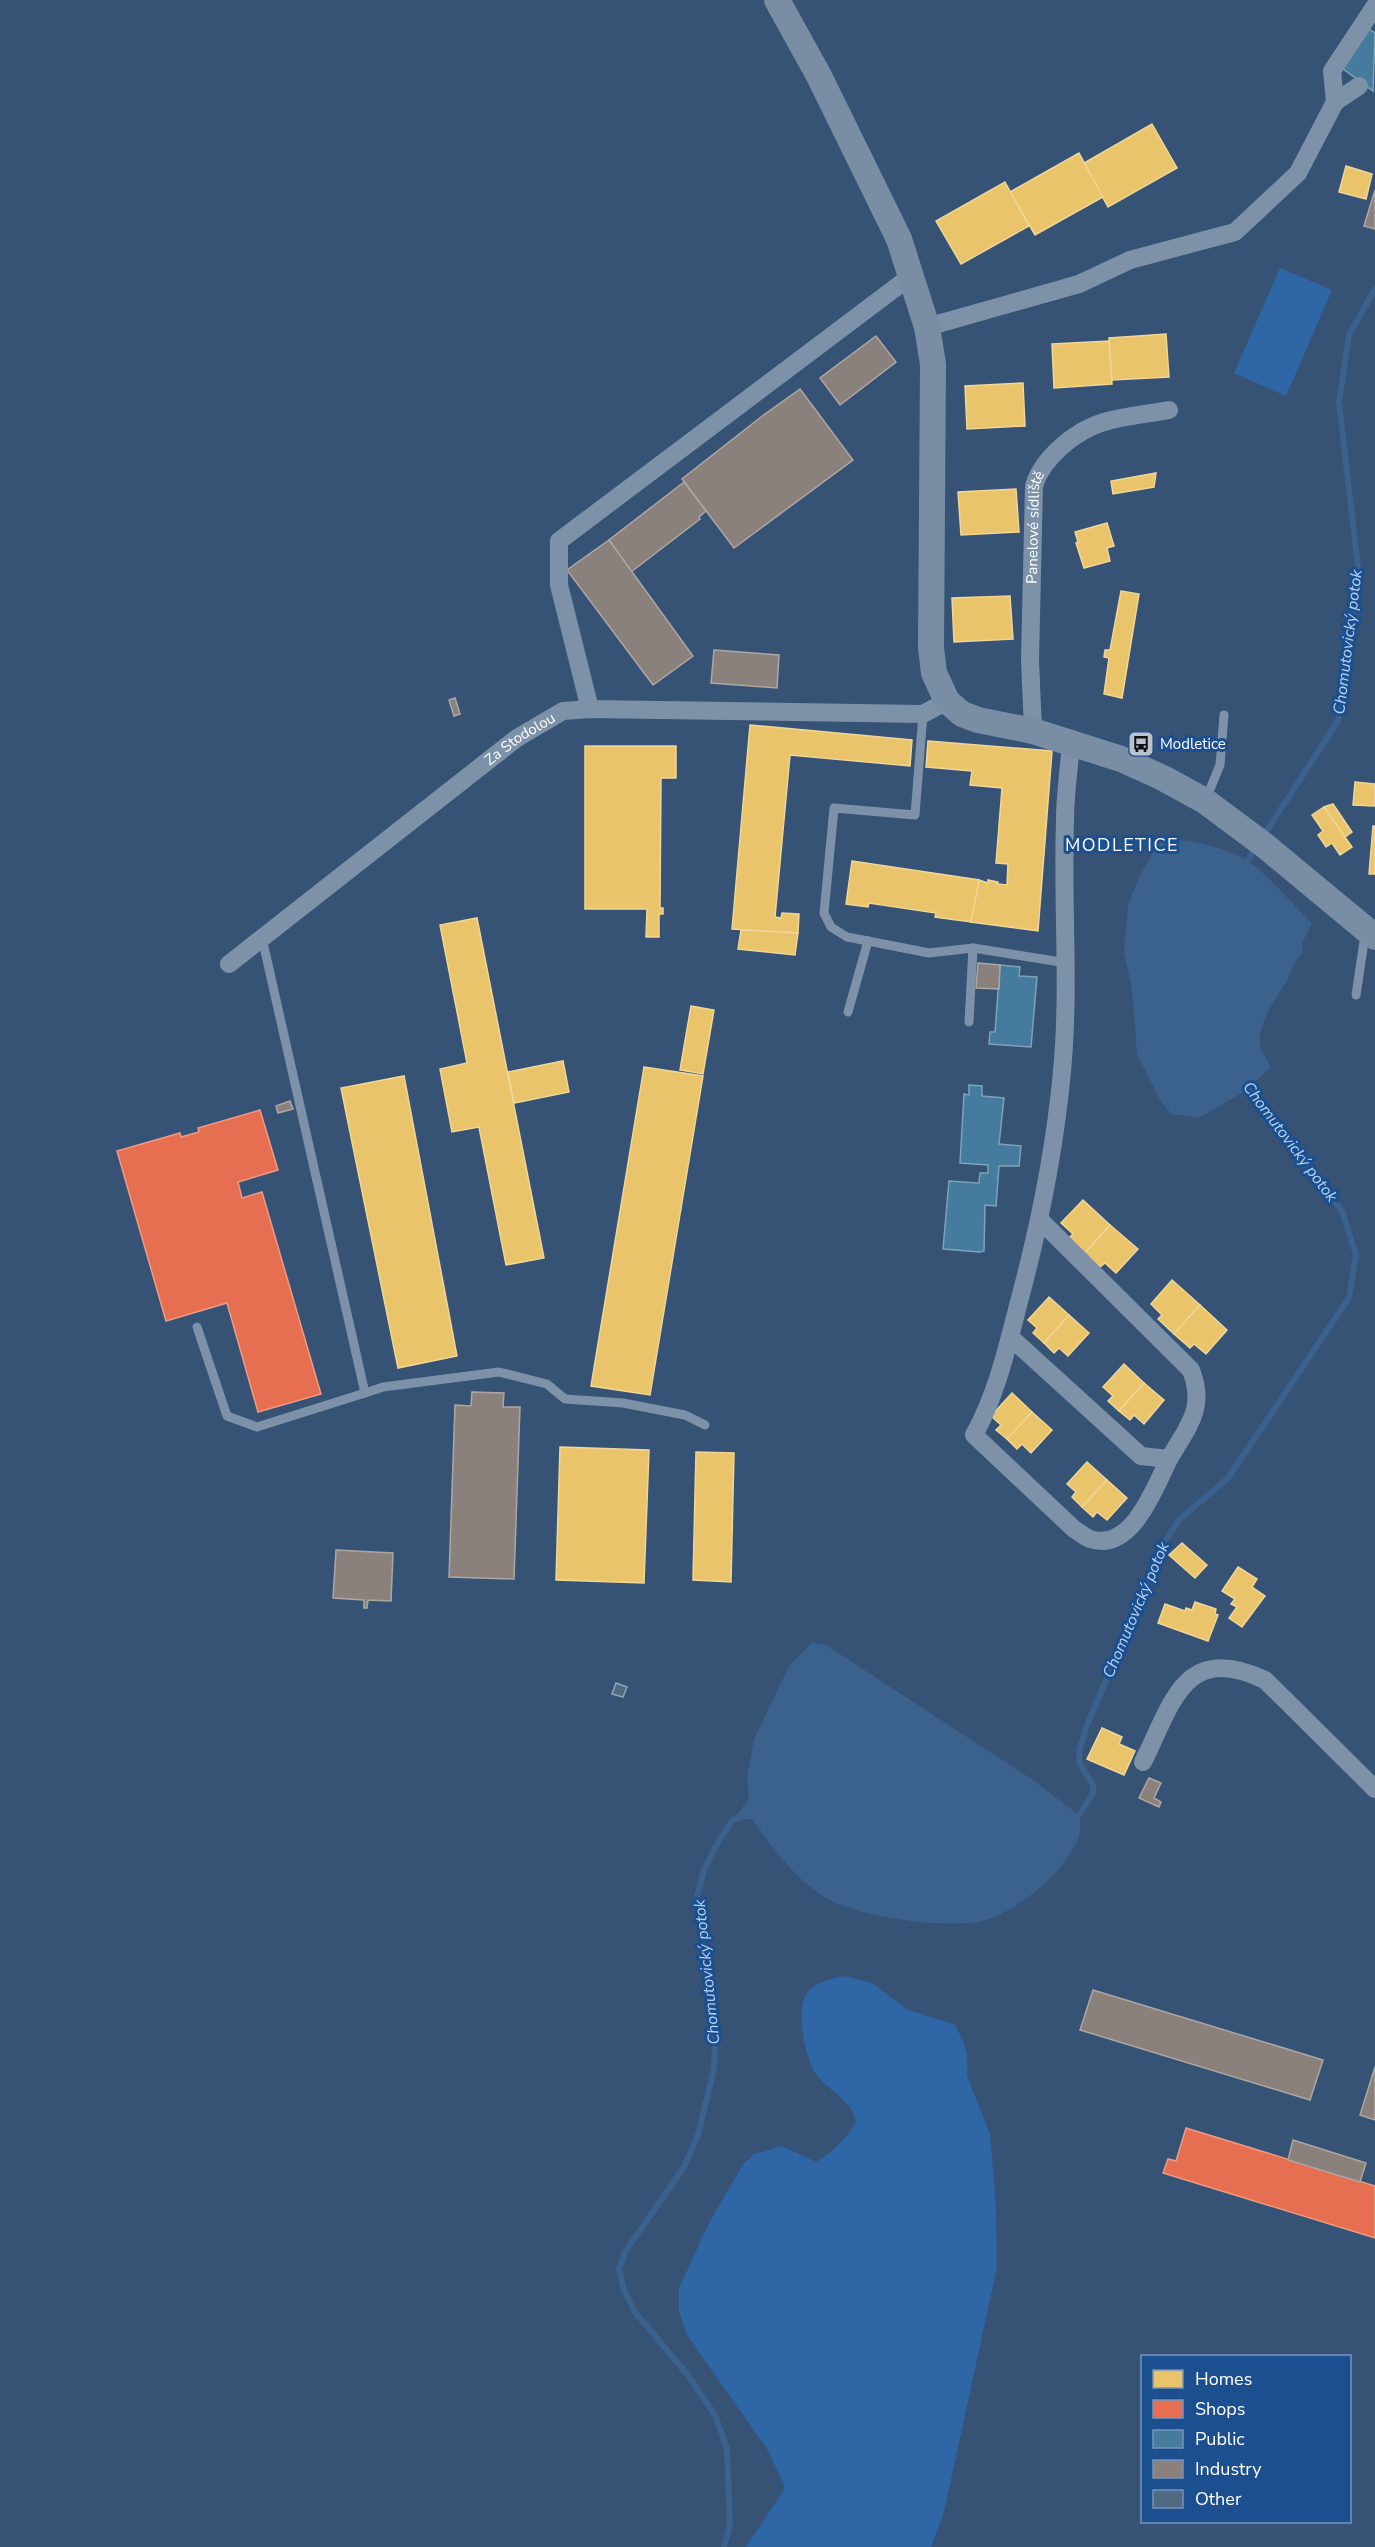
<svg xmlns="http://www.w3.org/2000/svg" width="1375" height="2547" font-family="'Nunito Sans',sans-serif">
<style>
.green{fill:#2f66a5}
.water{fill:#3b618d}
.homes{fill:#e9c46a;stroke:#f0d697;stroke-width:1.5}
.shops{fill:#e76f51;stroke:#ee9a85;stroke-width:1.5}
.public{fill:#457b9d;stroke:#7da3ba;stroke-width:1.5}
.industry{fill:#8a817c;stroke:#ada7a3;stroke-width:1.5}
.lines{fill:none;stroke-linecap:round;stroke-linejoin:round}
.stream{stroke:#3b618d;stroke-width:6}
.building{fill:#526984;stroke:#92a2b6;stroke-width:1.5}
.lane{stroke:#7d92a8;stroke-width:9}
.street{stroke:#7d92a8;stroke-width:18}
.secondary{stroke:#798da4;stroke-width:26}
.labels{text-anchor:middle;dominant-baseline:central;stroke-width:6;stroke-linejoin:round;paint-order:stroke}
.street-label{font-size:15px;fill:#fff;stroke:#1b4f8f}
.poi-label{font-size:15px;fill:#fff;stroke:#1b4f8f;text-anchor:start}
.water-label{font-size:16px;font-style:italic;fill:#b5d3f5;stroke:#1b4f8f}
.quarter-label{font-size:18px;letter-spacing:1.5px;fill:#fff;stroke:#1b4f8f}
</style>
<rect width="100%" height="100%" fill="#365274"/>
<g class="green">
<polygon points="1280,268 1332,290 1286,396 1234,373"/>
<path d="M 845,1976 L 872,1983 L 908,2010 L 954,2024 C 965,2041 969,2056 967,2076 L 990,2134 L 996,2207 L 997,2267 L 944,2512 L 931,2547 L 746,2547 L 785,2488 L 769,2452 L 687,2335 L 679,2311 L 679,2288 L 709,2223 L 742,2166 L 754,2154 L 782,2146 L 816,2162 C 834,2150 846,2140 856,2121 C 851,2099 828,2091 815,2073 C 805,2057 795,2008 807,1993 C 815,1982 833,1978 845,1976 Z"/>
</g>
<g class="water">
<path d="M 1161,839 C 1188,839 1221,846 1245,859 C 1262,868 1296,908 1312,923 L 1302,944 L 1303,952 C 1295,959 1294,967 1289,977 C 1279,996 1263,1013 1260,1036 C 1258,1048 1266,1058 1271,1067 L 1247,1090 L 1199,1118 L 1171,1114 L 1160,1100 L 1137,1054 L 1132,990 L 1124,952 L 1128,905 L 1139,877 Z"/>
<path d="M 812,1643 L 826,1645 L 1030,1778 L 1079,1815 C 1084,1837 1074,1847 1063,1864 C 1048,1885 1007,1916 982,1921 C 947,1929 867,1918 834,1902 C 800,1886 773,1849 752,1819 L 732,1821 L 749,1799 L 747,1778 L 754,1739 L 789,1666 Z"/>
</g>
<g class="homes">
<polygon points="1152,124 1177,168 1108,207 1084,163"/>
<polygon points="1079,153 1103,197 1035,235 1010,192"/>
<polygon points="1346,166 1372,174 1366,199 1339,192"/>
<polygon points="1005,182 1029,226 961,264 936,221"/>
<polygon points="1166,334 1169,377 1112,380 1109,338"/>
<polygon points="1109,341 1112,384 1054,388 1052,344"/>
<polygon points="1023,383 1025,426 967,429 965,386"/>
<polygon points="1156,473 1154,487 1113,494 1111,481"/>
<polygon points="1016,489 1019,532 961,535 958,492"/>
<polygon points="1107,523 1114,546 1107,548 1110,561 1084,568 1076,543 1078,542 1075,532"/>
<polygon points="1121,591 1139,594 1122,698 1104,694 1109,658 1104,657 1105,650 1110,650"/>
<polygon points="1010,596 1013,639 954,642 952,598"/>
<polygon points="750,725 912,740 910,766 790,755 775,917 781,918 782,913 799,914 798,933 732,929"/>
<polygon points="928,741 1052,751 1038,931 971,922 979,880 988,883 988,880 998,882 998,884 1007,885 1008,864 996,863 1002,788 970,785 972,771 926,767"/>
<polygon points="585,746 676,746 676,778 661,778 660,908 663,908 663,914 659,914 659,937 646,937 647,909 585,909"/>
<polygon points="1355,782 1375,784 1375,806 1353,805"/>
<polygon points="1333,804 1352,832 1345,837 1324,807"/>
<polygon points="1324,807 1352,847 1340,855 1332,843 1326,847 1318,835 1323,831 1312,815"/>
<polygon points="1373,826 1375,826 1375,874 1369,874"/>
<polygon points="852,861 979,880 971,922 935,917 936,913 869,903 868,907 846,904"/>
<polygon points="477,918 544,1258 506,1265 479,1127 452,1132 440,1069 467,1063 440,925"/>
<polygon points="741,930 798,933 795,955 738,949"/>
<polygon points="691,1006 714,1010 703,1074 680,1070"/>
<polygon points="563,1061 569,1092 514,1103 508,1072"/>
<polygon points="644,1067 703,1076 650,1395 591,1386"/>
<polygon points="404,1076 457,1356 398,1368 341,1088"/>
<polygon points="1083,1200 1110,1225 1085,1253 1069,1238 1073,1234 1061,1223"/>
<polygon points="1110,1225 1138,1249 1116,1273 1105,1263 1100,1267 1085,1253"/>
<polygon points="1172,1280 1200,1305 1174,1334 1158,1319 1162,1315 1151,1304"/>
<polygon points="1049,1297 1069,1315 1044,1343 1033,1333 1037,1328 1028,1320"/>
<polygon points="1200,1305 1227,1330 1206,1354 1194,1344 1190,1348 1174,1334"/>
<polygon points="1069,1315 1089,1333 1068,1356 1059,1348 1054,1353 1044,1343"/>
<polygon points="1124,1364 1144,1383 1119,1411 1108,1401 1113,1396 1103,1387"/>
<polygon points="1144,1383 1164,1400 1144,1424 1134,1415 1130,1420 1119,1411"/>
<polygon points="1012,1393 1032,1412 1007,1439 996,1430 1001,1425 991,1416"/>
<polygon points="1032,1412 1052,1430 1031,1453 1022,1444 1017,1449 1007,1439"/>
<polygon points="560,1447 649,1450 644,1583 556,1580"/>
<polygon points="696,1452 734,1453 731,1582 693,1580"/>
<polygon points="1087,1462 1107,1480 1082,1507 1072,1497 1076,1492 1067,1484"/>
<polygon points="1107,1480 1127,1498 1107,1520 1097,1512 1093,1517 1082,1507"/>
<polygon points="1182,1543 1207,1565 1195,1578 1169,1555"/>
<polygon points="1238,1567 1257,1579 1252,1587 1265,1596 1242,1627 1229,1618 1237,1607 1231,1604 1235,1599 1222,1591"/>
<polygon points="1195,1602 1216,1609 1215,1614 1218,1615 1208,1641 1158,1623 1165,1604 1185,1611 1186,1608 1192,1610"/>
<polygon points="1102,1728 1122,1737 1119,1744 1135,1751 1124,1775 1087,1759"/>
</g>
<g class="shops">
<polygon points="260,1110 278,1170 238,1182 242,1198 262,1192 321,1394 258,1412 227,1303 166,1321 117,1151 180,1133 181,1137 199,1132 198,1128"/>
<polygon points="1186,2128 1375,2186 1375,2238 1163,2173 1168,2159 1176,2161"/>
</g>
<g class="public">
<polygon points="1369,29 1375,33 1373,91 1342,68"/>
<polygon points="1000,965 1020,967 1019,976 1037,977 1031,1047 989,1044 990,1032 995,1032"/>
<polygon points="969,1085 982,1086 982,1096 1004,1098 999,1144 1021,1146 1019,1166 999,1166 996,1206 985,1205 984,1251 980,1252 943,1249 949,1181 979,1183 980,1173 988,1173 988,1165 960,1163 964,1094 969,1095"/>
</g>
<g class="industry">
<polygon points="1375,190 1375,229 1364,226"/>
<polygon points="876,336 896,362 840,405 820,378"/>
<polygon points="800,389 853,460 734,548 682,479 761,417"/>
<polygon points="684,482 706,511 699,517 700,519 631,572 609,540"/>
<polygon points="609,540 693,656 653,685 567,570"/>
<polygon points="714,650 779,655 777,688 711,683"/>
<polygon points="455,698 460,714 454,716 449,700"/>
<polygon points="978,963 1000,965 999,989 976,988"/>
<polygon points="290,1101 293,1109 278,1113 276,1106"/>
<polygon points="472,1392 504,1393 503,1407 520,1407 514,1579 449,1577 455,1405 471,1406"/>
<polygon points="336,1550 393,1553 391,1601 368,1600 367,1608 364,1608 364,1600 333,1598"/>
<polygon points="1149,1778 1161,1783 1154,1798 1161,1802 1159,1807 1139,1798"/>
<polygon points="1093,1990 1323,2060 1310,2100 1080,2030"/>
<polygon points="1375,2067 1375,2120 1360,2115"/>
<polygon points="1293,2140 1366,2163 1360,2182 1288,2160"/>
</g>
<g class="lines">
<g class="stream">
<polyline points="1262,838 1338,721 1359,576 1339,402 1349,335 1375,289"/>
<polyline points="1244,866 1256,847"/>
<polyline points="1072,1817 1079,1815 1093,1793 1093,1785 1080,1764 1079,1752 1086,1728 1162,1546 1179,1520 1228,1478 1349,1298 1356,1255 1342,1211 1244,1084"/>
<polyline points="724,2547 730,2525 727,2449 715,2415 687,2374 635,2312 624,2290 619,2269 625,2252 684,2167 698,2135 714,2069 715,2041 697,1896 704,1870 716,1846 732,1821 738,1818"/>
</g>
</g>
<polygon class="building" points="616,1683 627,1687 623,1697 612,1694"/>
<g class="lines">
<g class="lane">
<polyline points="923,714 915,815 834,808 824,913 831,927 847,937 868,941 929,953 973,948 1067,963"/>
<polyline points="1206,799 1220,765 1224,715"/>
<polyline points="262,938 365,1393 383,1387 499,1372 547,1384 565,1399 623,1403 685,1415 705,1425"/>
<polyline points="1356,995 1365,935"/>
<polyline points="848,1012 868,941"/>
<polyline points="969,1022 973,948"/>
<polyline points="197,1327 227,1416 257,1427 365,1393"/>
</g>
<g class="street">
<polyline points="1335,102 1332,71 1375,6"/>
<polyline points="927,327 1079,284 1130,260 1235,232 1298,173 1335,102 1359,86"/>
<polyline points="590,709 559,585 559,541 911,276"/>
<path id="s1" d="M 1033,731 L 1030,660 L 1034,486 C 1042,458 1076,430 1104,422 C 1125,416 1148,414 1169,410"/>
<path d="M 1071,744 C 1069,769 1065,795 1065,821 C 1062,904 1070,987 1062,1071 C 1055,1148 1040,1223 1020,1298 C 1008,1344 997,1394 974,1435 L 1074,1529 C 1079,1532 1085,1537 1090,1539 C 1132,1553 1155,1487 1169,1459"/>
<path id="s2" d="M 229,964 L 517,738 L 563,711 L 590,709 L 923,714 L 947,701"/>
<path d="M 1010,1337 L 1141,1456 L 1169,1459 C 1188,1426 1206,1409 1191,1370 L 1040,1220"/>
<path d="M 1143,1762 C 1173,1702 1184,1642 1265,1680 L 1375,1789"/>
</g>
<polyline class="secondary" points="777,0 819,76 899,239 927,327 933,364 931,648 934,673 947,701 962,714 978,720 1033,731 1121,759 1163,778 1205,801 1264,845 1375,937"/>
</g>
<defs>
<g id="bus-square" transform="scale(1.35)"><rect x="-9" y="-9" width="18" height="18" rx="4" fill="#b9c2ce" stroke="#1b4f8f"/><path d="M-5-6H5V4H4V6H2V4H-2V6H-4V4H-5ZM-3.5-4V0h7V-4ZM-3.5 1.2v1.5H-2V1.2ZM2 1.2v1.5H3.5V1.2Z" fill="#111"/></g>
</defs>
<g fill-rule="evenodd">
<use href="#bus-square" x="1141" y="744"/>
</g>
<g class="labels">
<g class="street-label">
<text stroke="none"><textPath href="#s1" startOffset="204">Panelové sídliště</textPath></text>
<text stroke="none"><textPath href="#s2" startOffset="368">Za Stodolou</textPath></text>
</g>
<g class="poi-label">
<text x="1160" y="744">Modletice</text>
</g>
<g class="water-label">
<text transform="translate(1348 642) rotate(-83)">Chomutovický potok</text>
<text transform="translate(1290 1142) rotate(53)">Chomutovický potok</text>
<text transform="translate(1136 1610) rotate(-67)">Chomutovický potok</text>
<text transform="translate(707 1972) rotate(-96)">Chomutovický potok</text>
</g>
<g class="quarter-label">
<text x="1122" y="845">MODLETICE</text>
</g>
</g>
<rect x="1141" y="2355" width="210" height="168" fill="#1b4f8f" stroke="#7695bc" stroke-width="1.5"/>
<rect x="1153" y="2370" width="30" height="18" fill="#e9c46a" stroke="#7695bc" stroke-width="1.5"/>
<text x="1195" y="2385" font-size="18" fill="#ffffff">Homes</text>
<rect x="1153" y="2400" width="30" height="18" fill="#e76f51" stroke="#7695bc" stroke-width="1.5"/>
<text x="1195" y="2415" font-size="18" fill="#ffffff">Shops</text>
<rect x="1153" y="2430" width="30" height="18" fill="#457b9d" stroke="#7695bc" stroke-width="1.5"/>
<text x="1195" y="2445" font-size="18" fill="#ffffff">Public</text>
<rect x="1153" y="2460" width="30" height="18" fill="#8a817c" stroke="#7695bc" stroke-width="1.5"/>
<text x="1195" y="2475" font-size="18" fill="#ffffff">Industry</text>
<rect x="1153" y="2490" width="30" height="18" fill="#526984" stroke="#7695bc" stroke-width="1.5"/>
<text x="1195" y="2505" font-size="18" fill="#ffffff">Other</text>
</svg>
